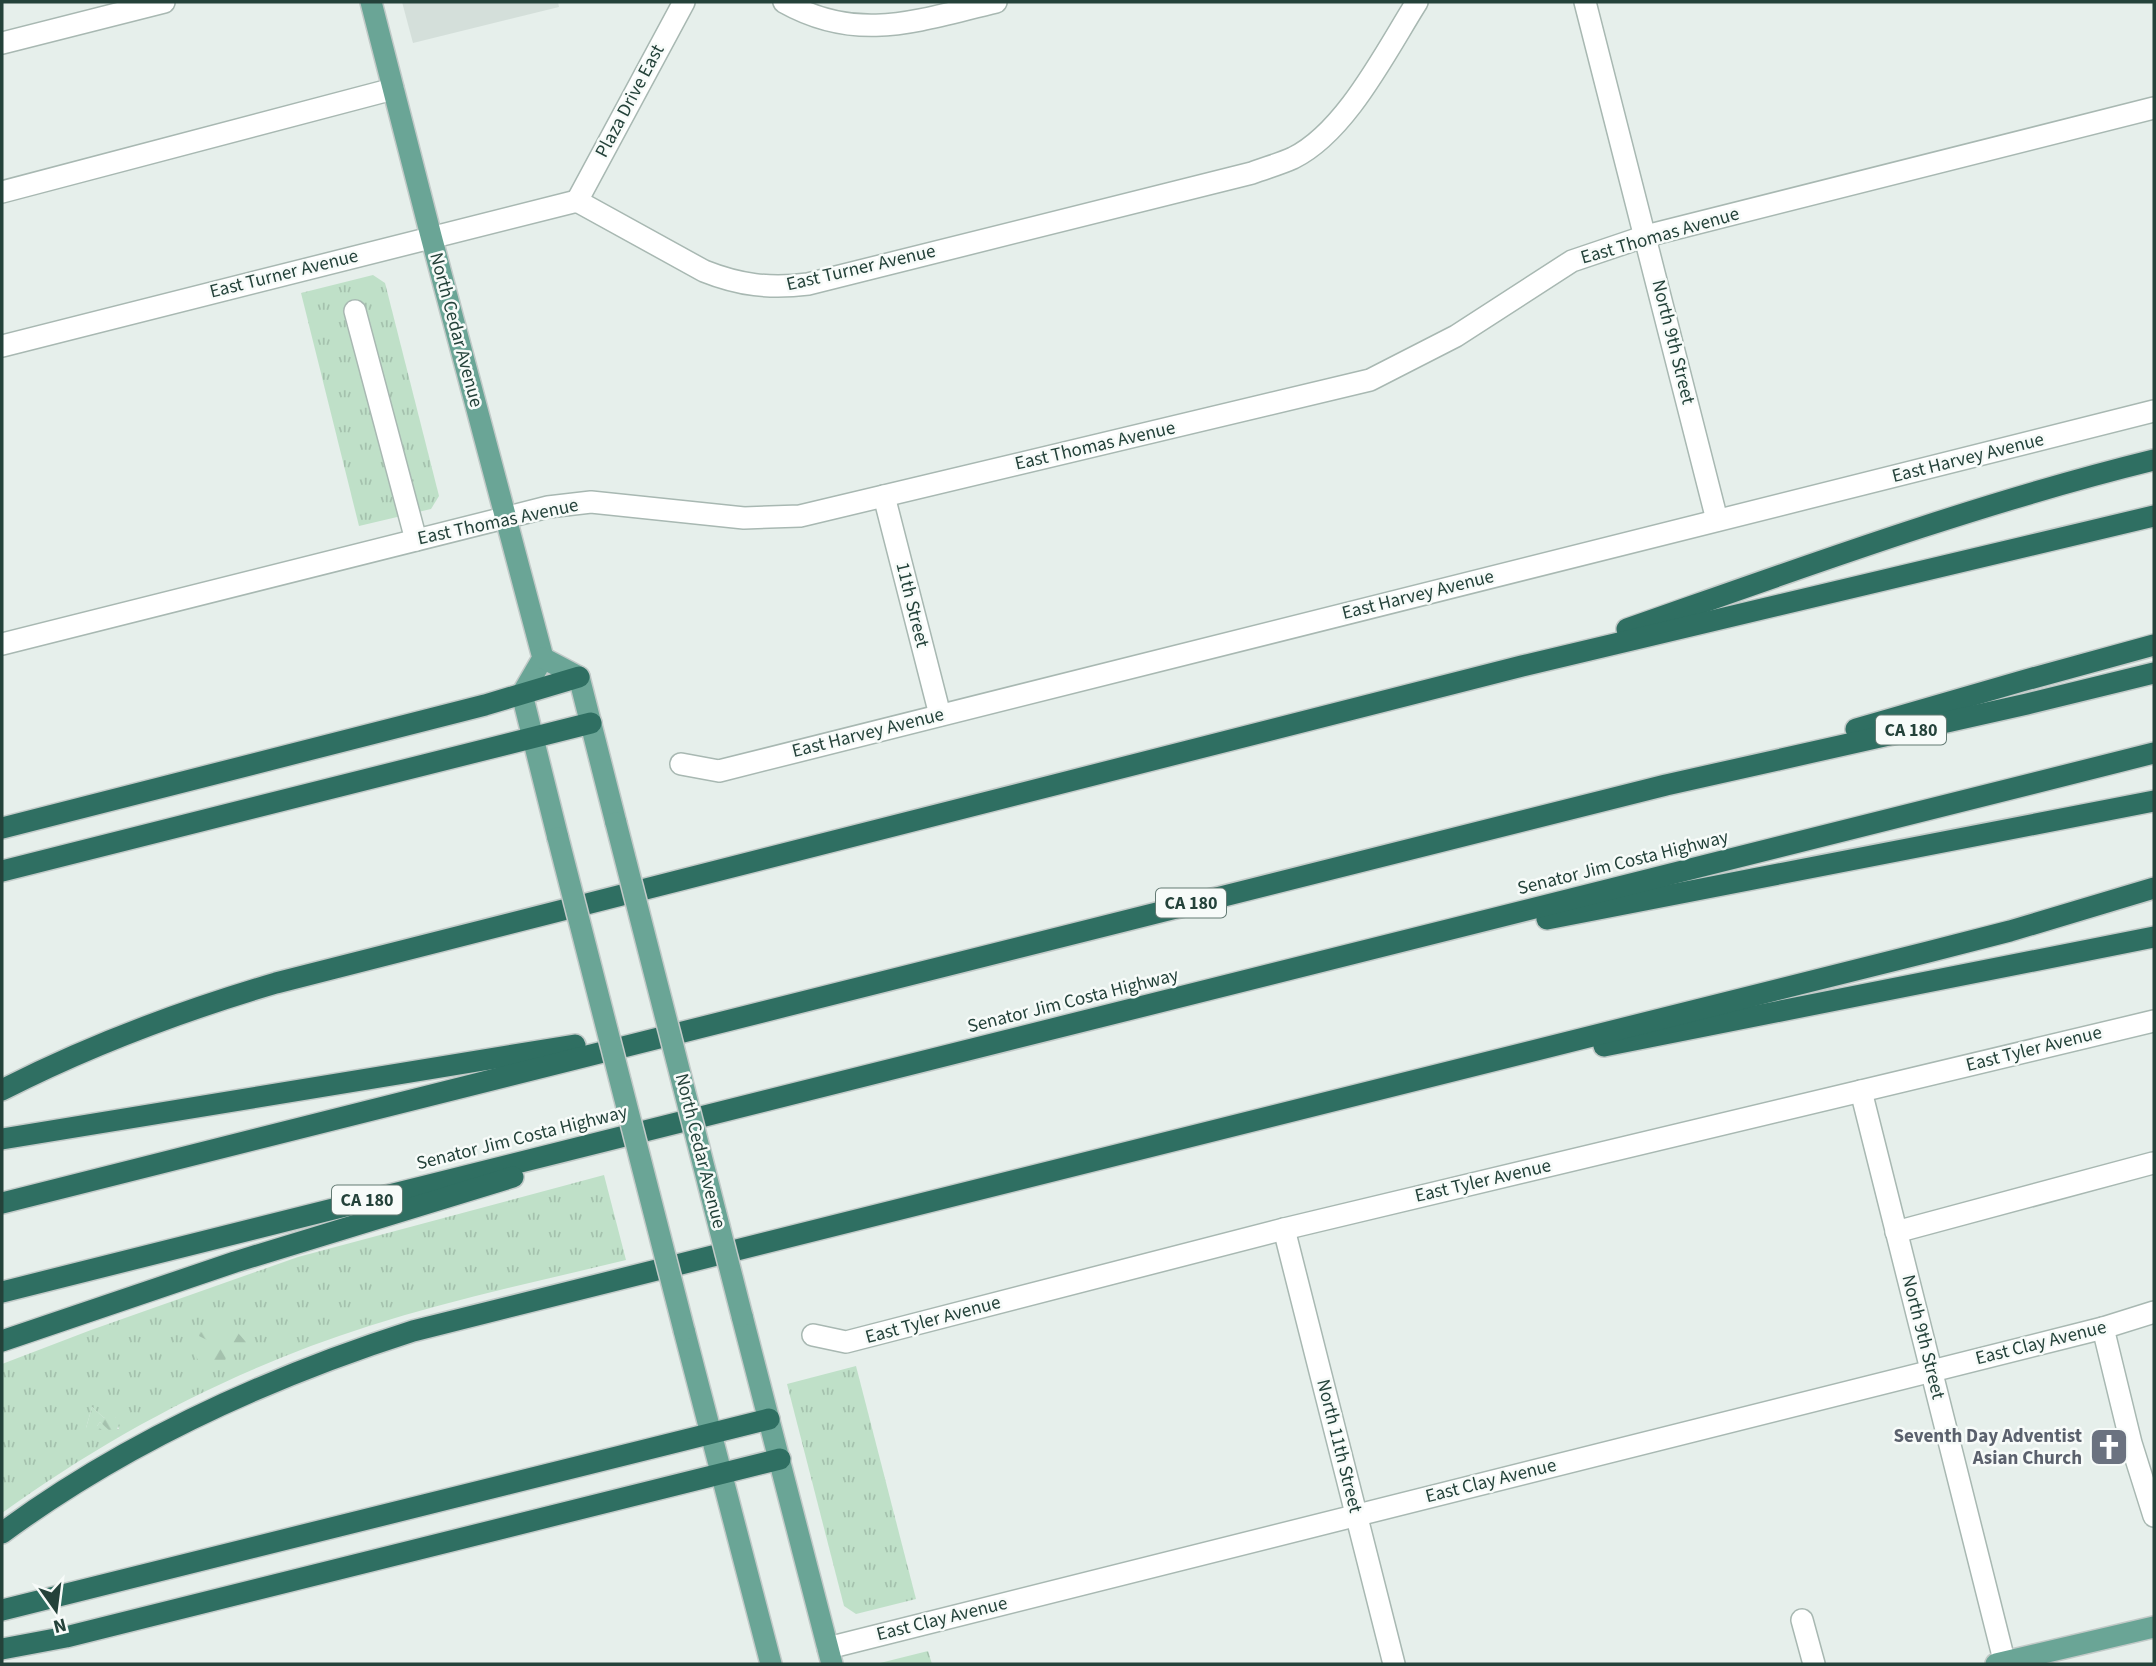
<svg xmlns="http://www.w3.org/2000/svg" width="2156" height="1666" font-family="'Source Sans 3',sans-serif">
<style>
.built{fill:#d4dfda}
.grass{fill:url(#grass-tufts);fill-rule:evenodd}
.forest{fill:url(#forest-firs)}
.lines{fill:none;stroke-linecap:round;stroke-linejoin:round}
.minor-casing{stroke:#a8b8b2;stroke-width:24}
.major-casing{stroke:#c2cac8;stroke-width:24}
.highway-casing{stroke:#c2cac8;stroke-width:24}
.minor{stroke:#fff;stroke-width:21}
.major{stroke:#6aa596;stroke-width:21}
.highway{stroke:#2f6f62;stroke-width:21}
.major-bridge-casing{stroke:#c2cac8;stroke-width:24;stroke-linecap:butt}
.major-bridge{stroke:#6aa596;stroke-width:21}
.labels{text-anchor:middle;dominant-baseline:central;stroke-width:5;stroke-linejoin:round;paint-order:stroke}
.shield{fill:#f7fbf9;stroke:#637a73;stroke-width:2}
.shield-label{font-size:18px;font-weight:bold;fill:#24423a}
.street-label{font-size:19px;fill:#24423a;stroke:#f7fbf9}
.worship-label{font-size:19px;font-weight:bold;fill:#5b616d;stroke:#f7fbf9;text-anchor:end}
</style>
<defs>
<pattern id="grass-tufts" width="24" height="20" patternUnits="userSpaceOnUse" patternTransform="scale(1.75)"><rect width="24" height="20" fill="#bfe0c8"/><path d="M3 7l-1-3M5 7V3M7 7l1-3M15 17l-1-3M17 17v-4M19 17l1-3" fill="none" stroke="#a4c1ad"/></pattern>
<pattern id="forest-firs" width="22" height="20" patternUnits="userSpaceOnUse" patternTransform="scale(1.75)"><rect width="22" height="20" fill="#bfe0c8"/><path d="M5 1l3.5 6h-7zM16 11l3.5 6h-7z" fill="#a4c1ad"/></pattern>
</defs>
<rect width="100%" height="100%" fill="#e6efeb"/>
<polygon class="built" points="402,2 558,2 559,7 413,43"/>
<g class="grass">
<polygon points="373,275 385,283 439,496 431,509 359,526 301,293"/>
<path d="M 604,1175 L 626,1260 C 540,1281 454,1299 369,1326 C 237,1368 114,1432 2,1513 L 2,1364 L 91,1330 L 298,1257 ZM 92,1407 L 104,1418 L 109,1416 L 116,1418 L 119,1429 L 111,1431 L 100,1422 L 97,1426 L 86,1428 Z"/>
<polygon points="856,1366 916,1599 856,1614 844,1606 787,1384"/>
<polygon points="928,1651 932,1664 876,1664"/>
</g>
<g class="forest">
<polygon points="205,1325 238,1333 247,1343 244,1350 228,1349 225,1361 213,1364 199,1362 194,1352 198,1344 213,1343 199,1336 198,1328"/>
<polygon points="92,1407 104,1418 111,1413 116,1418 121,1417 116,1433 111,1432 100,1422 97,1426 103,1431 103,1437 94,1441 88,1439 86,1428"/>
</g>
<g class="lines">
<g class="minor-casing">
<g id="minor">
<path d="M 784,2 C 859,44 919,20 996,2"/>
<polyline points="1585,2 1717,520"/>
<polyline points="2,43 164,2"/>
<polyline points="2,192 393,89"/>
<polyline points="577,201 684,2"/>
<polyline points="355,311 416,540"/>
<path d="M 2,346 L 577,201 L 704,271 C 739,285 770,289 808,284 L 1252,173 C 1265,168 1280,164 1293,158 C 1346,132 1386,51 1417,2"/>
<polyline points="884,496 940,715"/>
<polyline points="2,644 548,507 591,502 744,518 800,516 1370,380 1456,336 1572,261 1646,236 2154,108"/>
<polyline points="681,764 719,771 2154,411"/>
<polyline points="1861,1091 2005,1664"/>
<polyline points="1284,1229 1394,1664"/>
<polyline points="1896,1232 2153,1163"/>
<polyline points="2103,1328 2131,1443 2154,1516"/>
<polyline points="813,1335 846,1342 1284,1229 2154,1021"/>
<polyline points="1802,1620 1814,1664"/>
<polyline points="828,1648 2103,1328 2154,1312"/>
</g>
</g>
<g class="major-casing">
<g id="major">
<polyline points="371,2 431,236 543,658 522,694 558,838"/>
<polyline points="543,658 579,677 616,823"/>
<polyline points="742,1316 832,1664"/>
<polyline points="684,1330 771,1664"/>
<polyline points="1996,1664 2154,1627"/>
</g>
</g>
<g class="highway-casing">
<g id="highway">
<path d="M 1627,629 C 1801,568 1975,504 2154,460"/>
<polyline points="1856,729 2022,681 2154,645"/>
<polyline points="2,828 485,705 579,677"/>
<polyline points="2,871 591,723"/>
<polyline points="1547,919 2154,801"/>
<polyline points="1604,1046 2154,937"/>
<path d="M 2,1090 C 90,1045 181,1011 276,983 L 1522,666 L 2154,516"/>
<polyline points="2,1139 575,1045"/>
<polyline points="2,1203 1666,785 2027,704 2154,673"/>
<polyline points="2,1292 2154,753"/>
<polyline points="2,1341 235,1262 513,1177"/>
<path d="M 2,1533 C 127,1441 266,1378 413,1331 L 1928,952 L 2010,931 L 2154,888"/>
<polyline points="2,1610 769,1419"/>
<polyline points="2,1649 66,1637 780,1459"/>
</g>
</g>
<use href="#minor" class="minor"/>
<use href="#major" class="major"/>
<use href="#highway" class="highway"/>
<g class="major-bridge-casing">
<g id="major-bridge">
<polyline points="616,823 742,1316"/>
<polyline points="558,838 684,1330"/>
</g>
</g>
<use href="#major-bridge" class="major-bridge"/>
</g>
<defs>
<g id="church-square" transform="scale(2.0125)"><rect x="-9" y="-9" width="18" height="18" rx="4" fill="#6b7280" stroke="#f7fbf9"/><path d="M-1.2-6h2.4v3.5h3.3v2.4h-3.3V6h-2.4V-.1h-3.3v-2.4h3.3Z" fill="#fff"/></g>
</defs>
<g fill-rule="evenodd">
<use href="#church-square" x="2109" y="1447"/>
</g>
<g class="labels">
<g class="shield">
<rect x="1876" y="715.5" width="70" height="29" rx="5"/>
<rect x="1156" y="888.5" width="70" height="29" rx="5"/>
<rect x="332" y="1185.5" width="70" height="29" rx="5"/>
</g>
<g class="shield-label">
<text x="1911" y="730">CA 180</text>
<text x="1191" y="903">CA 180</text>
<text x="367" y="1200">CA 180</text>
</g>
<g class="street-label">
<text transform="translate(630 101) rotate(-62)">Plaza Drive East</text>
<text transform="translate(1660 236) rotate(-16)">East Thomas Avenue</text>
<text transform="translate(861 268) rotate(-13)">East Turner Avenue</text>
<text transform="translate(284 274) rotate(-14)">East Turner Avenue</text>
<text transform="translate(456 330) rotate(75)">North Cedar Avenue</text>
<text transform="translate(1673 342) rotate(76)">North 9th Street</text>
<text transform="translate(1095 446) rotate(-13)">East Thomas Avenue</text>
<text transform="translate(1968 458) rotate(-14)">East Harvey Avenue</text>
<text transform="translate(498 522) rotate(-12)">East Thomas Avenue</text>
<text transform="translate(1418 595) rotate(-14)">East Harvey Avenue</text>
<text transform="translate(912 605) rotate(76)">11th Street</text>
<text transform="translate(868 733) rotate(-14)">East Harvey Avenue</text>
<text transform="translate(1623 863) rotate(-14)">Senator Jim Costa Highway</text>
<text transform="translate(1073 1001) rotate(-14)">Senator Jim Costa Highway</text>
<text transform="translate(2034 1049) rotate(-14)">East Tyler Avenue</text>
<text transform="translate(522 1138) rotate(-14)">Senator Jim Costa Highway</text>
<text transform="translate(700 1151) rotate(76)">North Cedar Avenue</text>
<text transform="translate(1483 1181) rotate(-13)">East Tyler Avenue</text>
<text transform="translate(933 1320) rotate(-15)">East Tyler Avenue</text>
<text transform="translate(1923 1337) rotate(76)">North 9th Street</text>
<text transform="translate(2041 1343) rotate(-14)">East Clay Avenue</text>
<text transform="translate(1339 1446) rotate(76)">North 11th Street</text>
<text transform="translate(1491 1481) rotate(-14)">East Clay Avenue</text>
<text transform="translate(942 1619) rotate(-14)">East Clay Avenue</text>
</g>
<g class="worship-label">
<text x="2082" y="1436">Seventh Day Adventist<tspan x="2082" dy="22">Asian Church</tspan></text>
</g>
</g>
<rect width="2156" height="1666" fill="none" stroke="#24423a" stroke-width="7"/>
<g transform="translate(56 1610) rotate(166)" stroke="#f7fbf9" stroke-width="5" paint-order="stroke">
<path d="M0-5L12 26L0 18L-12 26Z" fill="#24423a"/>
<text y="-10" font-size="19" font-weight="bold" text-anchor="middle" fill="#24423a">N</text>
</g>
</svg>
